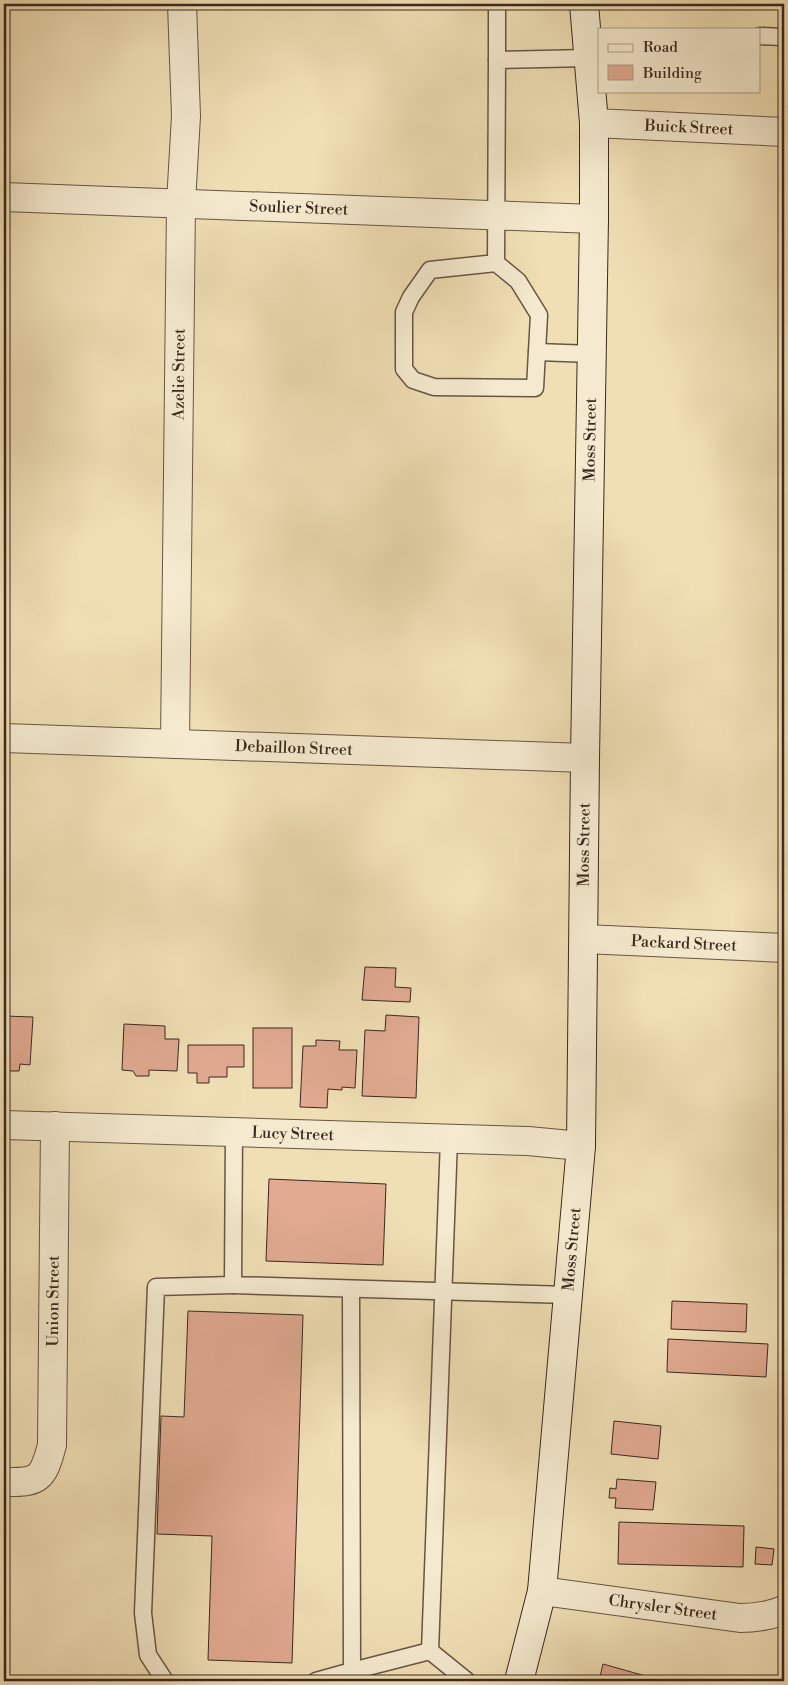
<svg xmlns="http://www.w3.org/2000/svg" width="788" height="1685" font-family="'Libre Bodoni',serif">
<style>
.building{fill:#e1aa91;stroke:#3b291f}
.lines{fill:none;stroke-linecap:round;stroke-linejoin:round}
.lane-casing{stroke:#685644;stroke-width:19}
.street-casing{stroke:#685644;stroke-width:30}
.secondary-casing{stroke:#3b291f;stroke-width:30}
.lane{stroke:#f5eacf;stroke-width:16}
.street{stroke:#f5eacf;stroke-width:28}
.secondary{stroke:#f5eacf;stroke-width:28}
.labels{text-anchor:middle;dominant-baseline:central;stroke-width:4;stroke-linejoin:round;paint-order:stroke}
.street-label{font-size:16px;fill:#3b291f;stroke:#f5eacf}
</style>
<rect width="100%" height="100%" fill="#f0dfb5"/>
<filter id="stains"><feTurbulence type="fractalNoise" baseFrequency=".004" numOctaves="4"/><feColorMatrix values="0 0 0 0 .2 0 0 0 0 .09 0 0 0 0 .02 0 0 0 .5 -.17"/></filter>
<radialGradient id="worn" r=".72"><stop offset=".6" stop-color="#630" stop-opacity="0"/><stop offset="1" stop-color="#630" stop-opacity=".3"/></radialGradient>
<g class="building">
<polygon points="365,967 396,968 395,987 411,988 410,1002 362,1000"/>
<polygon points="386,1015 419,1017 416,1098 362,1096 365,1030 385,1031"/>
<polygon points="4,1016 33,1017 30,1065 20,1064 19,1071 7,1071 8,1063 4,1062"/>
<polygon points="124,1024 165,1026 165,1039 179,1039 177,1071 149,1070 149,1076 136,1076 133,1071 122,1070"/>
<rect x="253" y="1028" width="39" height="60"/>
<polygon points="316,1040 340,1041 339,1050 357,1050 355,1088 342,1087 342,1090 328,1089 327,1108 300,1107 303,1046 316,1046"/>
<polygon points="188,1045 244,1045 244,1067 227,1067 227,1077 209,1077 209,1083 197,1083 197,1073 188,1073"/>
<polygon points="269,1179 386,1184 383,1265 266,1261"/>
<polygon points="672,1301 747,1304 746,1332 671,1329"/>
<polygon points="188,1311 303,1315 292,1663 208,1660 212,1536 157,1534 161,1416 184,1417"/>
<polygon points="668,1339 768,1344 766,1377 667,1372"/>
<polygon points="614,1421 661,1426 658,1459 611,1454"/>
<polygon points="617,1479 656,1482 653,1510 615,1508 616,1498 609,1498 610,1488 616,1489"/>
<polygon points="619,1522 744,1526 743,1567 618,1564"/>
<polygon points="756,1547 774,1549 772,1565 755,1564"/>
<polygon points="603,1664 649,1677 648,1681 599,1681"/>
</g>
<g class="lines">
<g class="lane-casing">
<g id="lane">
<polyline points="759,36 784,37"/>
<polyline points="497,60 497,4"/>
<polyline points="496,263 518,281 539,315 535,388 434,387 413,380 404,369 404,312 411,297 430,270 496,263 497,60 588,58"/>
<polyline points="537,352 592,354"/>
<polyline points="234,1132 233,1285 568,1295"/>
<polyline points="351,1289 352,1671 430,1651 467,1681"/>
<polyline points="430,1651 449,1139"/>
<polyline points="165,1681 148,1655 143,1613 156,1287 233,1285"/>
<polyline points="316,1681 352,1671"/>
</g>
</g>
<g class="street-casing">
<g id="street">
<path id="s1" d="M 594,123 L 784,132"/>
<path id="s2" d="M 4,197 L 594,219"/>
<path id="s3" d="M 4,738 L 585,758"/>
<path id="s4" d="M 175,744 L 181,203 L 186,116 L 182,4"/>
<path id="s5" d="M 584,939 L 784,948"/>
<path id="s6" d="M 4,1125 L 528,1141 L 581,1146"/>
<path id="s7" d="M 4,1482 C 39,1483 43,1479 52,1445 L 55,1126"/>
<path id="s8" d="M 542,1591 L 740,1618 C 756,1618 769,1616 784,1610"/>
</g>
</g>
<g class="secondary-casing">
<g id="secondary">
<path id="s9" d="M 519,1681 L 542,1591 L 581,1146 L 585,758 L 594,219 L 594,123 L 584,4"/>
</g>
</g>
<use href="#lane" class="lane"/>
<use href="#street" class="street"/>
<use href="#secondary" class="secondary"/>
</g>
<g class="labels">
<g class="street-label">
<text stroke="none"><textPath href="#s1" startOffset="95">Buick Street</textPath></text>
<text stroke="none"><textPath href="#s2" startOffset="295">Soulier Street</textPath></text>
<text stroke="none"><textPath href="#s4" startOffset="370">Azelie Street</textPath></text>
<text stroke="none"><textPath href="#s9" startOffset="1246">Moss Street</textPath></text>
<text stroke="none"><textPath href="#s3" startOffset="290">Debaillon Street</textPath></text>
<text stroke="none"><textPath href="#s9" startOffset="841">Moss Street</textPath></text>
<text stroke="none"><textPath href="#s5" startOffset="100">Packard Street</textPath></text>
<text stroke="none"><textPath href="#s6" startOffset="289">Lucy Street</textPath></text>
<text stroke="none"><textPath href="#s9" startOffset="436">Moss Street</textPath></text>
<text stroke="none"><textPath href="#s7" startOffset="214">Union Street</textPath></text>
<text stroke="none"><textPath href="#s8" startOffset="122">Chrysler Street</textPath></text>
</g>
</g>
<rect width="788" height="1685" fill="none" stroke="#f0dfb5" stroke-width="20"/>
<rect x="5" y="5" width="778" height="1675" fill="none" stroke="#3b291f" stroke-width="2.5"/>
<rect x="10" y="10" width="768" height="1665" fill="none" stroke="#3b291f"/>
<rect x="598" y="28" width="162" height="65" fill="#f5eacf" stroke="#ab9d89"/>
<rect x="608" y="44" width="25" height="8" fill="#f5eacf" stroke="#ab9d89"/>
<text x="643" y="52" font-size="15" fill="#3b291f">Road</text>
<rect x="608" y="65" width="25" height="15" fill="#e1aa91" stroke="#ab9d89"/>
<text x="643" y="78" font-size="15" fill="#3b291f">Building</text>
<rect width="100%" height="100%" filter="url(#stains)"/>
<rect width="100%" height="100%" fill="url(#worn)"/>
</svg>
